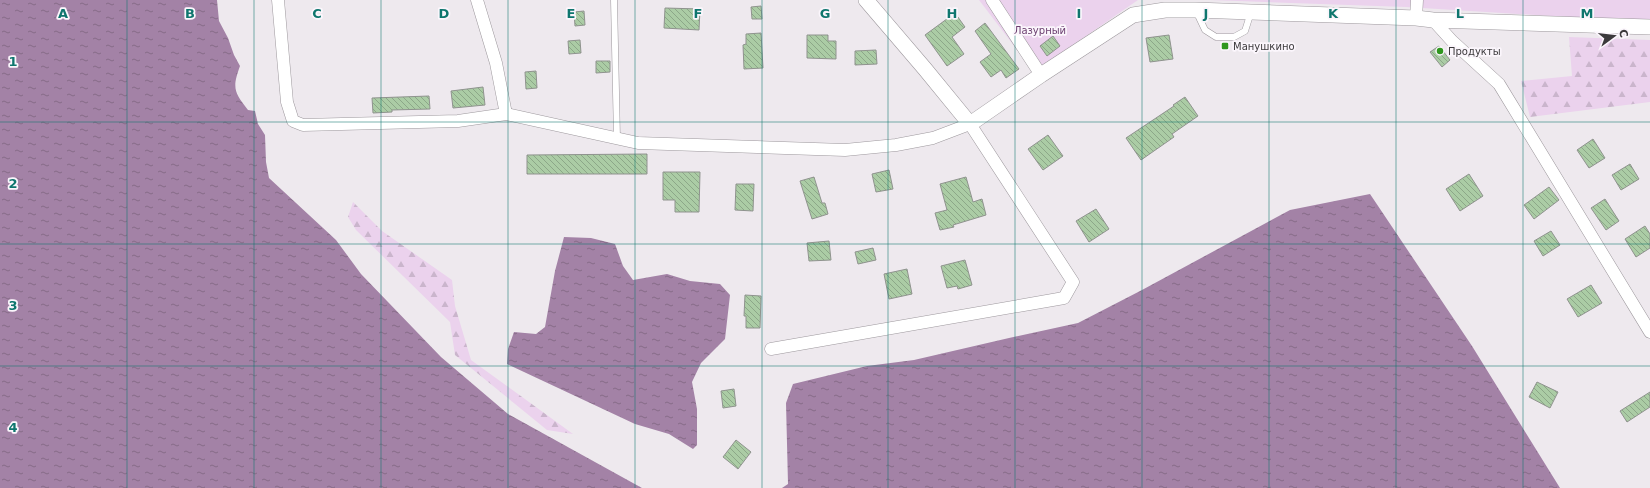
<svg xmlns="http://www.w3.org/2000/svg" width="1650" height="488" font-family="'DejaVu Sans',sans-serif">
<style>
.forest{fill:url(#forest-firs)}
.green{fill:#ebd2ed}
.water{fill:url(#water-ripples)}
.building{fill:url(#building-back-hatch);stroke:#8f938e}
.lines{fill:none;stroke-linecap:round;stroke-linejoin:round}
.service-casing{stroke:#9d989d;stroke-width:7}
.minor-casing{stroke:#9d989d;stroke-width:13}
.tertiary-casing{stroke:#9d989d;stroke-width:16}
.service{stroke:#fff;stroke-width:6}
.minor{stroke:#fff;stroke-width:12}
.tertiary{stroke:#fff;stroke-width:15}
.grid{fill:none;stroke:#0f766e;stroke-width:1;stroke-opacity:0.55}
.poi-dot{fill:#2f971e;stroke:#fbf6fc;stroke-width:1.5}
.labels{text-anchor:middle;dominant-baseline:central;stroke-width:3.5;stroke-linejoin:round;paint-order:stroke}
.park-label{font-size:10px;fill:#6b3f70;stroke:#fbf6fc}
.poi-label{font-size:10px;fill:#3c3a3c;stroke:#fbf6fc;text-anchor:start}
.grid-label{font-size:13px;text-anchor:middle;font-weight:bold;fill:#0f766e;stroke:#fbf6fc;stroke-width:3.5;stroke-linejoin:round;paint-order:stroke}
</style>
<defs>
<pattern id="forest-firs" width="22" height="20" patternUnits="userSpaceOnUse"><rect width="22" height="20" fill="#ebd2ed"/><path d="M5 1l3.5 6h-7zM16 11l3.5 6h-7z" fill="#cab5cc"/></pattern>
<pattern id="water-ripples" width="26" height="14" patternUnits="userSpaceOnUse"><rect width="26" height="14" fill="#a382a6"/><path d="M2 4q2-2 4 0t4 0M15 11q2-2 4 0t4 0" fill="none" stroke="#866b88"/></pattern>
<pattern id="building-back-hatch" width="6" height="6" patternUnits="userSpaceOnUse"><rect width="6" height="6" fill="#abcca5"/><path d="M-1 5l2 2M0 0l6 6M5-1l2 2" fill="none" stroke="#8ca788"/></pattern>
</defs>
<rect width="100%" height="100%" fill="#eee9ee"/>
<g class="forest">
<polygon points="1569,37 1650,40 1650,102 1530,117 1521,81 1572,76"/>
<polygon points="353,202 382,231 452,280 455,306 471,360 573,434 547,430 455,355 450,322 356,230 348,217"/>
</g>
<g class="green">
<polygon points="979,0 1138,0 1034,72"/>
<polygon points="1210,0 1650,0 1650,22 1406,7"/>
</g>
<g class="water">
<path d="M 0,0 L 217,0 L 219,21 L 228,38 L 234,55 L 240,66 C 232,88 234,92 248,110 L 255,111 L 258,124 L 265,135 L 266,162 L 269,178 L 336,240 L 361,274 L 441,357 L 508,414 L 642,488 L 0,488 Z"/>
<polygon points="1370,194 1472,346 1560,488 782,488 788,484 786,403 793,384 867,366 914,360 1009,338 1078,323 1142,290 1290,210"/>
<polygon points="564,237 591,238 615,244 623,266 633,280 667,274 690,281 720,284 730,295 725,339 701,363 692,382 697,409 697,445 693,449 669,434 635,424 507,364 508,349 514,332 536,334 545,327 555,271"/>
</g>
<g class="building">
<polygon points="761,6 762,19 752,19 751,7"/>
<polygon points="665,8 700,9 699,30 664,28"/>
<polygon points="584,11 585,25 575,26 574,12"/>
<polygon points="955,13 965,27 952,37 964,54 947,66 925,35"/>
<polygon points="985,23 1019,69 1006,78 1001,70 991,77 980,62 991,54 975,31"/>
<polygon points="761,33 763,68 744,69 743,45 746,44 746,34"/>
<polygon points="807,35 828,35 828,41 836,41 836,59 807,58"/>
<polygon points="1169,35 1173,59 1150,62 1146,38"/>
<polygon points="1053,36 1060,46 1047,56 1040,46"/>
<polygon points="580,40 581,53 569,54 568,41"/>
<polygon points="1439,46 1450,60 1442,67 1430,52"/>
<polygon points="876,50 877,64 855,65 855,51"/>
<polygon points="596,61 610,61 610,72 596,73"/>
<polygon points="536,71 537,88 526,89 525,72"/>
<polygon points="483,87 485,105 453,108 451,91"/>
<polygon points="429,96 430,109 392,110 392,112 373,113 372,98"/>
<polygon points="1185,97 1198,116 1172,134 1174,137 1141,160 1126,138 1174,106 1173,105"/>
<polygon points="1048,135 1063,156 1043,170 1028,149"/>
<polygon points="1593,139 1605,158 1589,168 1577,150"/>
<polygon points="647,154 647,174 527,174 527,155"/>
<polygon points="1630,164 1639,179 1621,190 1612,175"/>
<polygon points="889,170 893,189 876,192 872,174"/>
<polygon points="663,172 700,172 699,212 675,212 675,200 663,200"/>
<polygon points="1469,174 1483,196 1460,211 1446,189"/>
<polygon points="814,177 822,203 825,203 828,214 812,219 800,181"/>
<polygon points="966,177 973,202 982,199 986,215 953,225 954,227 940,230 935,213 947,210 940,184"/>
<polygon points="736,184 754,184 753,211 735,210"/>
<polygon points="1549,187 1559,200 1534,219 1524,205"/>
<polygon points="1605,199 1619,221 1606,230 1591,208"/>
<polygon points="1096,209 1109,229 1089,242 1076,221"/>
<polygon points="1645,226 1650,234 1650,248 1636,257 1625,239"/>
<polygon points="1551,231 1560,245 1543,256 1534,241"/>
<polygon points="829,241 831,260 809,261 807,243"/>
<polygon points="873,248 876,260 858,264 855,252"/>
<polygon points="965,260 972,285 958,289 957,286 947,288 941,266"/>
<polygon points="907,269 912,294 889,299 884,274"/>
<polygon points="1591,285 1602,303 1578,317 1567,299"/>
<polygon points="745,295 761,296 760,328 746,328 746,316 744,316"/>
<polygon points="1537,382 1558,392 1550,408 1529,397"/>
<polygon points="734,389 736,406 723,408 721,391"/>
<polygon points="1650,392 1650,407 1627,422 1620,411"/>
<polygon points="736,440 751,452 738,469 723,457"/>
</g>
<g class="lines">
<g class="service-casing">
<g id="service">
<polyline points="614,0 617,138"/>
<polyline points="1196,11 1205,30 1216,37 1234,37 1245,31 1251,12"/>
</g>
</g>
<g class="minor-casing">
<g id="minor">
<polyline points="278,0 287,102 293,121 303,125 458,121 506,114 638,143 845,150 896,145 933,138 970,124 1073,282 1064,298 771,349"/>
<polyline points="477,0 496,63 506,114"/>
<polyline points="992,0 1041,75"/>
<polyline points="1416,18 1417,0"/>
<polyline points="1433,20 1452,41 1499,84 1650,332"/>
</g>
</g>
<g class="tertiary-casing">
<polyline id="tertiary" points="866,0 925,69 970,124 1041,75 1133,15 1165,10 1195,10 1416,18 1433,20 1650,27"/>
</g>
<use href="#service" class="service"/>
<use href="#minor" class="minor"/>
<use href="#tertiary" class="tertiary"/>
</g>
<path class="grid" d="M 127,0 L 127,488M 254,0 L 254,488M 381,0 L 381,488M 508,0 L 508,488M 635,0 L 635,488M 762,0 L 762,488M 888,0 L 888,488M 1015,0 L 1015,488M 1142,0 L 1142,488M 1269,0 L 1269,488M 1396,0 L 1396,488M 1523,0 L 1523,488M 0,122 L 1650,122M 0,244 L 1650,244M 0,366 L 1650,366"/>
<g class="poi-dot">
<rect x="1221" y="42" width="8" height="8" rx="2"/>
<circle cx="1440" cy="51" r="4"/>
</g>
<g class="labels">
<g class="park-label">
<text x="1040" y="30">Лазурный</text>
</g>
<g class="poi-label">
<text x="1233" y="46">Манушкино</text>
<text x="1448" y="51">Продукты</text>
</g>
</g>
<g class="grid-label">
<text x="63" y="18">A</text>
<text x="190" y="18">B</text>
<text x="317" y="18">C</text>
<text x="444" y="18">D</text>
<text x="571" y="18">E</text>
<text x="698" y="18">F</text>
<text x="825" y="18">G</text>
<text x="952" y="18">H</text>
<text x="1079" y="18">I</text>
<text x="1206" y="18">J</text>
<text x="1333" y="18">K</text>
<text x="1460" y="18">L</text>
<text x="1587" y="18">M</text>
<text x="13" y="66">1</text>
<text x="13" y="188">2</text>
<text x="13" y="310">3</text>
<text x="13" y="432">4</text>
</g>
<g transform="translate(1614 36) rotate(75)" stroke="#fbf6fc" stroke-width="3" paint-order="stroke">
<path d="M0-3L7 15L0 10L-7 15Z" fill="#3c3a3c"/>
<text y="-6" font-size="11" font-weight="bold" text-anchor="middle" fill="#3c3a3c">С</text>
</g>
</svg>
